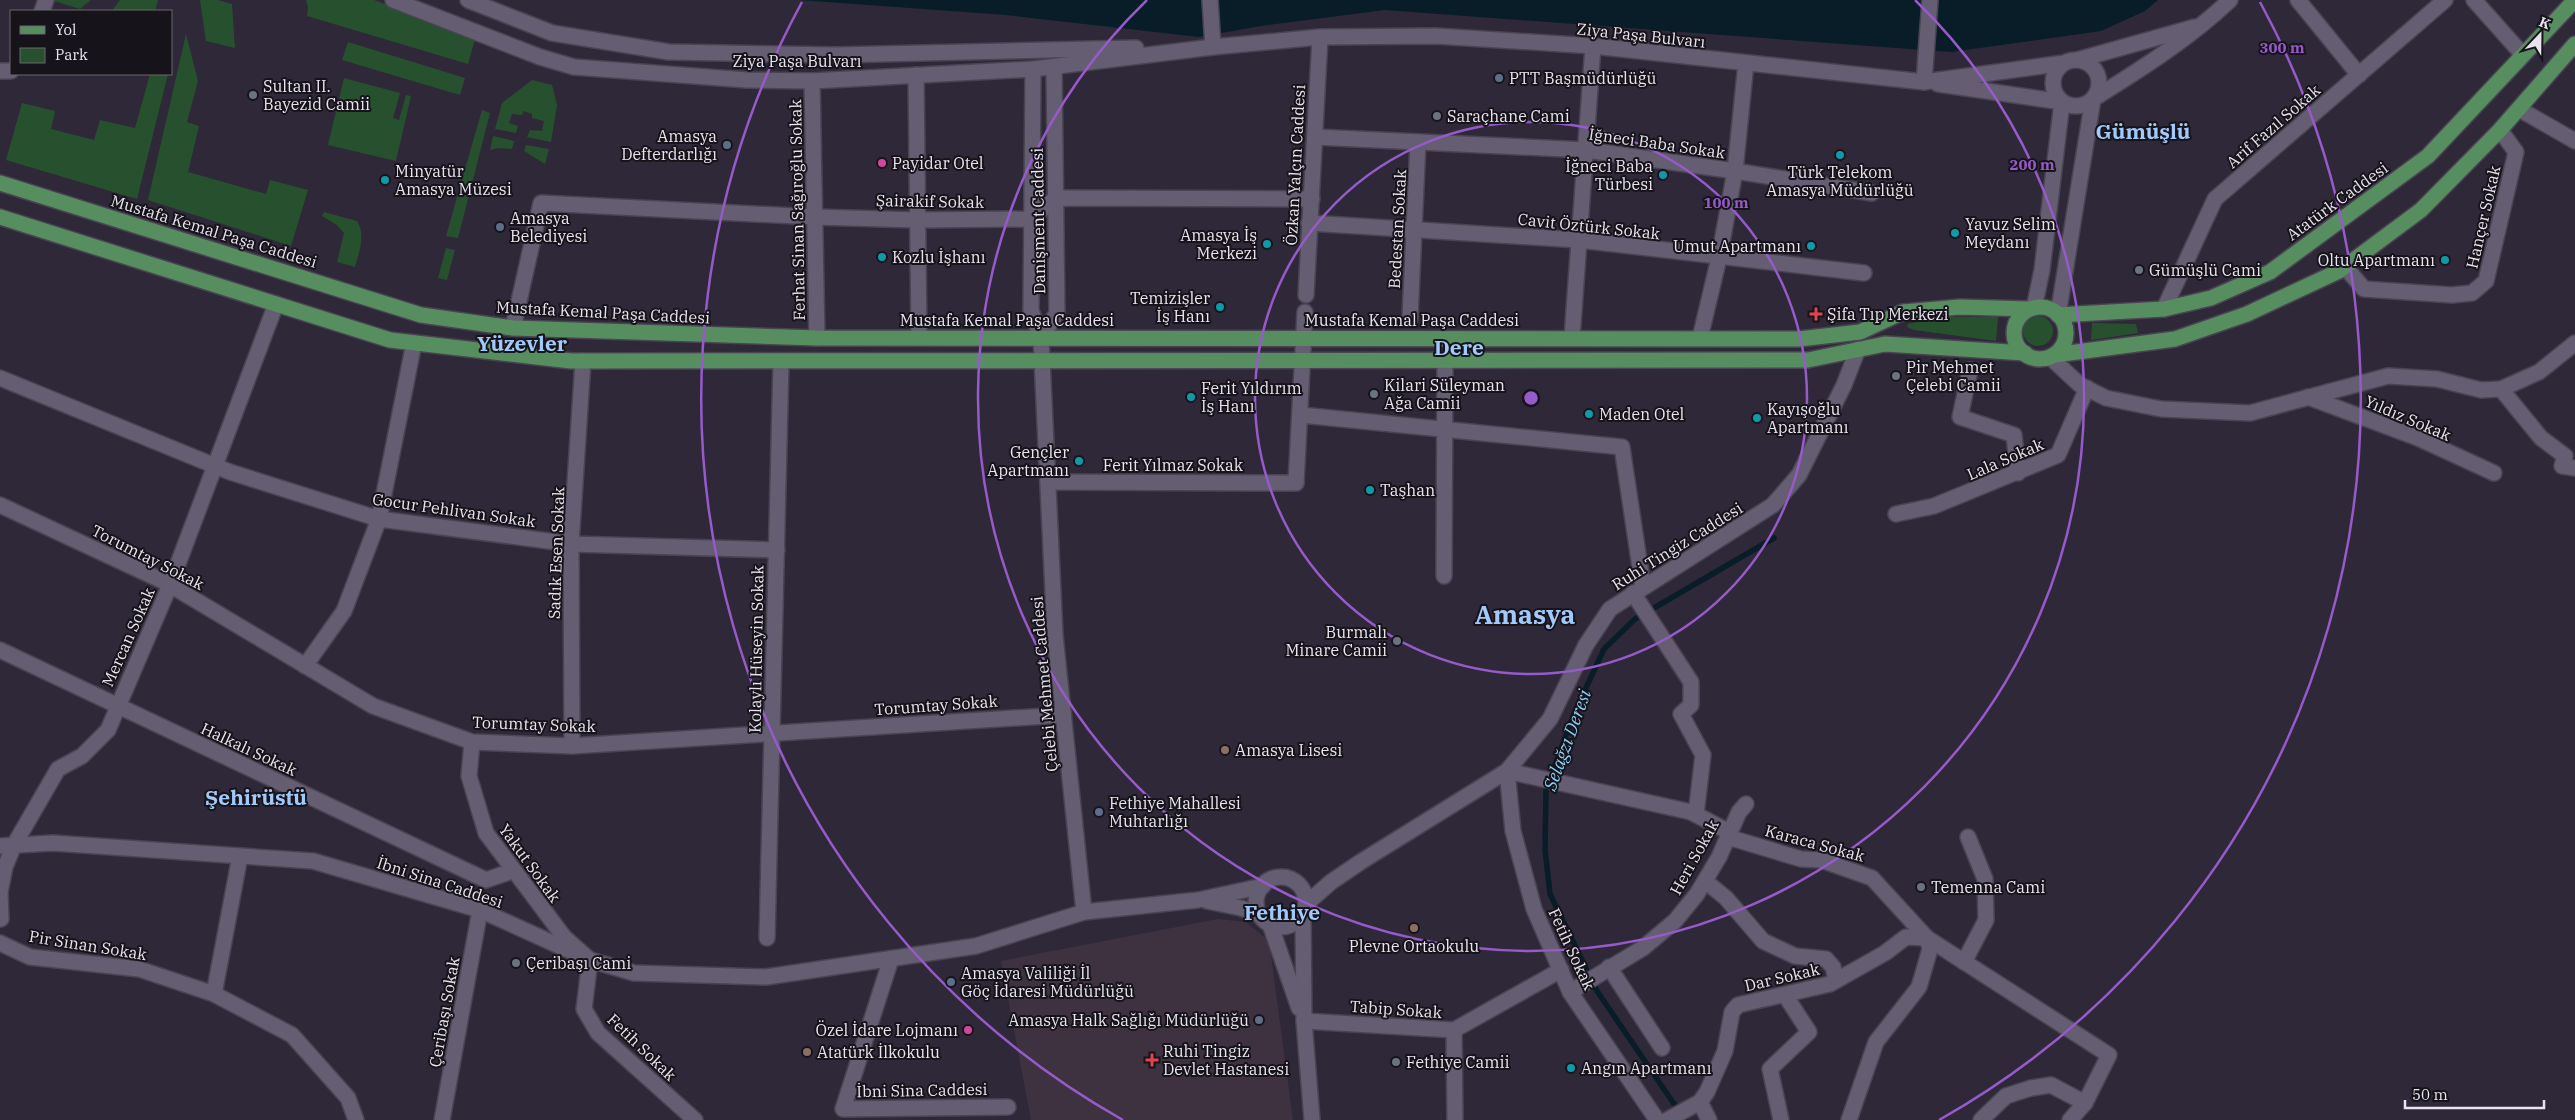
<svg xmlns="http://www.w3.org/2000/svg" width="2575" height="1120" font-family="'IBM Plex Serif',serif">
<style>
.medical{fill:#3e3240}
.green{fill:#27512e}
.water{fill:#081d27}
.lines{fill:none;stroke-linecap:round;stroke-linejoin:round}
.stream{stroke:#081d27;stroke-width:5.5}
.street-casing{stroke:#494352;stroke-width:18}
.secondary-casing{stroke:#494352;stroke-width:18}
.primary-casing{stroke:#494352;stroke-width:18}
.street{stroke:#655d71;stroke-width:15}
.secondary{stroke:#655d71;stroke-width:15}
.primary{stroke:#578e60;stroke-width:15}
.ring{fill:none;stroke:#965acb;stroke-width:2.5}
.service-dot{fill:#5c6f8a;stroke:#16131a;stroke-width:2}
.worship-dot{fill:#6b7280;stroke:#16131a;stroke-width:2}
.culture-dot{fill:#0f9aa8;stroke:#16131a;stroke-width:2}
.hotel-dot{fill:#d1479c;stroke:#16131a;stroke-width:2}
.health-dot{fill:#e0444e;stroke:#16131a;stroke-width:2}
.education-dot{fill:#8d6e63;stroke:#16131a;stroke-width:2}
.labels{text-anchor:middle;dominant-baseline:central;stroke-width:4;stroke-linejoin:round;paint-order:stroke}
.street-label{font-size:16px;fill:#e8e3ef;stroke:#16131a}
.poi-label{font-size:16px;fill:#e8e3ef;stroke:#16131a;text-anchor:start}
.water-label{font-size:18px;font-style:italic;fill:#87d0f6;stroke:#16131a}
.district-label{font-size:21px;font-weight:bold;fill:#a1c9f9;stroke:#16131a}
.town-label{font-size:26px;font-weight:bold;fill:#a1c9f9;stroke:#16131a}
.centre{fill:#965acb;stroke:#16131a;stroke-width:2.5}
.ring-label{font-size:15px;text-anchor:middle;font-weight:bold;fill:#965acb;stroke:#16131a;stroke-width:4;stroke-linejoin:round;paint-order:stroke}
</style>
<rect width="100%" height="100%" fill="#2f2839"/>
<polygon class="medical" points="1218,919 1246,922 1269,941 1293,1120 1031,1120 1001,961"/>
<g class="green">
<polygon points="51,0 91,0 80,9"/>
<polygon points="120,0 158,0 155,11 112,11"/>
<polygon points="200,0 218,0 232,4 235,48 206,41"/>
<polygon points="306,0 374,0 475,39 468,64 307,16 308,7"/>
<polygon points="186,34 198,81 187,122 199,126 188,172 266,194 270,180 308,190 291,246 148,200"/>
<polygon points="348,42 465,78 460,95 342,60"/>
<polygon points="150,74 168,74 137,199 6,160 22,103 55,111 51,129 94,140 100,120 135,128"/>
<polygon points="344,78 400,93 393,118 399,120 406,95 411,96 396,161 328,145"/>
<polygon points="532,80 552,85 557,105 551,142 527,137 530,130 542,131 544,121 532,118 532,114 524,111 522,115 512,114 509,123 518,126 516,133 495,129 502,103"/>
<polygon points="482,110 490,113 458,238 446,236"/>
<polygon points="493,136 514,141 512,149 498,148 490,150"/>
<polygon points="526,145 549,149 545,164 524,151"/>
<path d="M 324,212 L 357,221 C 366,236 359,252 355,267 L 337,262 L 344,233 L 337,225 L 322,216 Z"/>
<polygon points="446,248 455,250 447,280 438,278"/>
<circle cx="2038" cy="331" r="15"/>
<polygon points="1940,317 1998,317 1996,341 1914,330 1907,327 1908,324"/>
<polygon points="2092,323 2136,324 2138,333 2091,340"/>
</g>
<polygon class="water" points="799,0 2158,0 2145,11 2101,31 1951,52 1385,10 1261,26 1199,37 1006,15"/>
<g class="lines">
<polyline class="stream" points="1685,1120 1597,991 1550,894 1545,849 1546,790 1573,716 1604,649 1635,619 1774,538"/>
<g class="street-casing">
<g id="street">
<polyline points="1210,0 1213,47"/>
<polyline points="2298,0 2359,75"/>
<polyline points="2474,0 2523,55"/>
<polyline points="42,11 46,0"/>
<polyline points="0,71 11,71"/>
<polyline points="916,75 919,338"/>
<polyline points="812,81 817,338"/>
<polyline points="2519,109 2575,141"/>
<polyline points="1315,137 1586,150 1735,171 1872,193"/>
<polyline points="1309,223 1579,240 1864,273"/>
<polyline points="2345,267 2364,289 2452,295 2472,293 2486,281 2516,152 2500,130"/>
<polyline points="2164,309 2215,199 2445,0"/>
<polyline points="1410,318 1418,142"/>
<polyline points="513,328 541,203 815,217 917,220 1031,219 1056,198 1312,199"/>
<polyline points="1572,338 1593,46"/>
<polyline points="1700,338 1719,258 1735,171 1746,63"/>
<polyline points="1970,370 1960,417 2014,435 2018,473"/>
<polyline points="0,378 230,472 379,519 571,544 777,550"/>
<polyline points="2501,389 2541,438 2565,456 2562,466 2575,468"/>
<polyline points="2308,397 2418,438 2494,473"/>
<polyline points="1301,415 1622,447 1643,587"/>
<polyline points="1049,482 1296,483"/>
<polyline points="0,505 165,582 373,706 472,742 572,746 1063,715"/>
<polyline points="1896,514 1934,506 2058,455 2087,388"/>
<polyline points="1444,576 1445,360"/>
<polyline points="1633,593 1691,682 1691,705 1681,714 1703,755 1696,814"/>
<polyline points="0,650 486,880 512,871"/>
<polyline points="305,666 344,611 379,519 414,343"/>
<polyline points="472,742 469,776 486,833 564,937 590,960 584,1009 598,1033 695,1120"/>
<polyline points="572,746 571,544 583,361"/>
<polyline points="1705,881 1726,898 1763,941 1795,956 1826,959 1833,967 1836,980"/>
<polyline points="0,892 5,867 14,845 58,769 82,756 108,730 170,585 276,304"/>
<polyline points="0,893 1,919"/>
<polyline points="767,938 781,361"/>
<polyline points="0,943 30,957 139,969 214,994 292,1035 348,1098 356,1120"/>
<polyline points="891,959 843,1109 1008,1107"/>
<polyline points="1964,962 1986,920 1985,879 1968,837"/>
<polyline points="1609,967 1662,1048"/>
<polyline points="1570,992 1643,948 1675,921 1697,894 1719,857 1739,812 1746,804"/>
<polyline points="214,994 240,856"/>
<polyline points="1304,1021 1454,1030 1561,970"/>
<polyline points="1454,1030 1455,1120"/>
<polyline points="1700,1102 1709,1120"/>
<polyline points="442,1120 480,910"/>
<polyline points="1657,1120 1570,992 1534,909 1513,831 1507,771 1691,812 1729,832 1731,838 1801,859 1821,860 1872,878 1927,938 2109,1055 2085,1103 2070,1120"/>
<polyline points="1667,1120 1700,1102 1707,1092 1725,1051 1732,1012 1738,1005 1830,984 1885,953 1906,937 1927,938 1930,949 1919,987 1876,1042 1849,1120"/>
<polyline points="1781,1120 1770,1069 1809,1032 1785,995"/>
<polyline points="1981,1120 2006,1096 2031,1088 2051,1085 2085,1103"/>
</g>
</g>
<g class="secondary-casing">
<g id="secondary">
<polyline points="393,0 540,57 574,67 747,80 812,81 1033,69 1213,47 1320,37 1436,36 1593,46 1924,82 2064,63"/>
<polyline points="468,0 552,33 669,52 836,55 1136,48"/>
<circle cx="2076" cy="83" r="23"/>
<polyline points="2077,60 2195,27"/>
<polyline points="1033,69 1031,310 1041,338 1055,635 1084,912"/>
<polyline points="1924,82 1930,0"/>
<polyline points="1938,84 2062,102 2042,270 2034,308"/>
<polyline points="1306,295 1320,37"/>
<path d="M 2058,315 L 2093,99 C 2141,69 2189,39 2230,0"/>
<polyline points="1041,338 1057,313 1054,68"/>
<polyline points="2050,357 2080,385 2106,398 2161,409 2250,413 2388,376 2437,379 2481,390 2501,389 2539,372 2575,343"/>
<polyline points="1296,483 1305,312"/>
<polyline points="0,846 53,843 313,861 480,910 590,960 634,973 766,977 800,972 976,946 1084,912 1198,900 1263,886"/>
<circle cx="1281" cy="902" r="25"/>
<polyline points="1207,901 1241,908 1260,915"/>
<polyline points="1306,904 1331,882 1362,861 1507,771 1550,719 1586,645 1610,609 1773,505 1799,475 1844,385 1858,349"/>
<polyline points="1303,914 1304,1021 1312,1120"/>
<polyline points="1270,924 1299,1008"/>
</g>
</g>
<g class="primary-casing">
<g id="primary">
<polyline points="0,183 421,315 513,328 817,338 1799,339 1860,332 1903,312 1960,307 2030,309"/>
<polyline points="0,217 390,340 571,361 1808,360 1885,344 2025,353"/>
<circle cx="2040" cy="333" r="26"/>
<polyline points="2058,315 2164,309 2211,298 2270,272 2428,156 2575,0"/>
<polyline points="2054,355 2175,339 2247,314 2339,271 2421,210 2500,130 2575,44"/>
</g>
</g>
<use href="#street" class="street"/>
<use href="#secondary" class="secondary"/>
<use href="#primary" class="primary"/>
</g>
<g class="ring">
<circle cx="1531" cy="398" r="276"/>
<path d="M1915 0A553 553 0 1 1 1147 0"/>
<path d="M1123 1120A829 829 0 0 1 802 2M2260 2A829 829 0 0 1 1939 1120"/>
</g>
<g class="service-dot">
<circle cx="1499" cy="78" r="5"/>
<circle cx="727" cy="145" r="5"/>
<circle cx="500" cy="227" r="5"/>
<circle cx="1099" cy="812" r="5"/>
<circle cx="951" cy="982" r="5"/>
<circle cx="1259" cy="1020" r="5"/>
</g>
<g class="worship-dot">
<circle cx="253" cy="95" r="5"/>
<circle cx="1437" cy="116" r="5"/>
<circle cx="2139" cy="270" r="5"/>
<circle cx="1896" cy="376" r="5"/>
<circle cx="1374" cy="394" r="5"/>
<circle cx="1397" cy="641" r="5"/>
<circle cx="1921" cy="887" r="5"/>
<circle cx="516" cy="963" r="5"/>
<circle cx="1396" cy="1062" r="5"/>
</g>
<g class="culture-dot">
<circle cx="1840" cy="155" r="5"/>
<circle cx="1663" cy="175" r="5"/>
<circle cx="385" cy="180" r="5"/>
<circle cx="1955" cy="233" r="5"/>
<circle cx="1267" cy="244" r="5"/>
<circle cx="1811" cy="246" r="5"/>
<circle cx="882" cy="257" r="5"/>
<circle cx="2445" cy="260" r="5"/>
<circle cx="1220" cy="307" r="5"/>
<circle cx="1191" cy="397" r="5"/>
<circle cx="1589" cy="414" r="5"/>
<circle cx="1757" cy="418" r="5"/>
<circle cx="1079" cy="461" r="5"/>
<circle cx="1370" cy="490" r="5"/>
<circle cx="1571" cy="1068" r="5"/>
</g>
<g class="hotel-dot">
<circle cx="882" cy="163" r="5"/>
<circle cx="968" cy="1030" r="5"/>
</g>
<g class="health-dot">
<path d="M1813.5 306.5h5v5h5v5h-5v5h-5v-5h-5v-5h5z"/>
<path d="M1149.5 1052.5h5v5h5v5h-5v5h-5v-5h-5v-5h5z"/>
</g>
<g class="education-dot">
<circle cx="1225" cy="750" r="5"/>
<circle cx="1414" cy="928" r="5"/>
<circle cx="807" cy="1052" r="5"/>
</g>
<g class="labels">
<g class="street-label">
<text transform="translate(1641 35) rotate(6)">Ziya Paşa Bulvarı</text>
<text x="797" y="61">Ziya Paşa Bulvarı</text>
<text transform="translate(2273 126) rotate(-41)">Arif Fazıl Sokak</text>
<text transform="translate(1657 143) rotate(8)">İğneci Baba Sokak</text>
<text transform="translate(1295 165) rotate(-87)">Özkan Yalçın Caddesi</text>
<text transform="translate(930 201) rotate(1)">Şairakif Sokak</text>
<text transform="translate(2337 201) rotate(-36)">Atatürk Caddesi</text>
<text transform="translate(797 210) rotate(-91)">Ferhat Sinan Sağıroğlu Sokak</text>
<text transform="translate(2483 217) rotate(-77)">Hançer Sokak</text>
<text transform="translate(1038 221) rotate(-91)">Danişment Caddesi</text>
<text transform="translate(1589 226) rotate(6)">Cavit Öztürk Sokak</text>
<text transform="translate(1397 229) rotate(-87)">Bedestan Sokak</text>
<text transform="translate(214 231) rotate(17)">Mustafa Kemal Paşa Caddesi</text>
<text transform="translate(603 312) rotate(3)">Mustafa Kemal Paşa Caddesi</text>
<text x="1007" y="320">Mustafa Kemal Paşa Caddesi</text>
<text x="1412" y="320">Mustafa Kemal Paşa Caddesi</text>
<text transform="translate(2408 418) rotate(23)">Yıldız Sokak</text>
<text transform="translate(2005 459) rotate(-23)">Lala Sokak</text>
<text x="1173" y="465">Ferit Yılmaz Sokak</text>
<text transform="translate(454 510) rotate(8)">Gocur Pehlivan Sokak</text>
<text transform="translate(1677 546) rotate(-32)">Ruhi Tingiz Caddesi</text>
<text transform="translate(556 553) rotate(-88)">Sadık Esen Sokak</text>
<text transform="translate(148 557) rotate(27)">Torumtay Sokak</text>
<text transform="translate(128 637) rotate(-66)">Mercan Sokak</text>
<text transform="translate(756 649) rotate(-89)">Kolaylı Hüseyin Sokak</text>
<text transform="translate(1044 684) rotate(-95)">Çelebi Mehmet Caddesi</text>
<text transform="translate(936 705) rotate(-4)">Torumtay Sokak</text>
<text transform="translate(534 724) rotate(2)">Torumtay Sokak</text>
<text transform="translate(249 749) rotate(25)">Halkalı Sokak</text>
<text transform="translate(1815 843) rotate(15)">Karaca Sokak</text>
<text transform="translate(1694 857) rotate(-61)">Heri Sokak</text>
<text transform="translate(530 863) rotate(54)">Yakut Sokak</text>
<text transform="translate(440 882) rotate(18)">İbni Sina Caddesi</text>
<text transform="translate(88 945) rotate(9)">Pir Sinan Sokak</text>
<text transform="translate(1572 949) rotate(65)">Fetih Sokak</text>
<text transform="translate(1782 977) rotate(-13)">Dar Sokak</text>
<text transform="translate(1396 1009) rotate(4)">Tabip Sokak</text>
<text transform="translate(444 1012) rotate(-80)">Çeribaşı Sokak</text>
<text transform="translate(642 1047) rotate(44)">Fetih Sokak</text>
<text transform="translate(922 1090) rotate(-1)">İbni Sina Caddesi</text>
</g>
<g class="poi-label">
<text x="1509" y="78">PTT Başmüdürlüğü</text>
<text x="263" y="86">Sultan II.<tspan x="263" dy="18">Bayezid Camii</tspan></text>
<text x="1447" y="116">Saraçhane Cami</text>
<text x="717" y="136" text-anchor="end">Amasya<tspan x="717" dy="18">Defterdarlığı</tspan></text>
<text x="892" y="163">Payidar Otel</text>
<text x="1653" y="166" text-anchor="end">İğneci Baba<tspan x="1653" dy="18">Türbesi</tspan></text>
<text x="395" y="171">Minyatür<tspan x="395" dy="18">Amasya Müzesi</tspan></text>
<text x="1840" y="172" text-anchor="middle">Türk Telekom<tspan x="1840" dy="18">Amasya Müdürlüğü</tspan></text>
<text x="510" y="218">Amasya<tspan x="510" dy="18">Belediyesi</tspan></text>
<text x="1965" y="224">Yavuz Selim<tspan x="1965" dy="18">Meydanı</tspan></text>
<text x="1257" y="235" text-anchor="end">Amasya İş<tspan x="1257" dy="18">Merkezi</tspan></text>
<text x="1801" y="246" text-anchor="end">Umut Apartmanı</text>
<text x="892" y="257">Kozlu İşhanı</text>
<text x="2435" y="260" text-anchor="end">Oltu Apartmanı</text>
<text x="2149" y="270">Gümüşlü Cami</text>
<text x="1210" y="298" text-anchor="end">Temizişler<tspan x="1210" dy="18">İş Hanı</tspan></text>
<text x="1827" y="314">Şifa Tıp Merkezi</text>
<text x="1906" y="367">Pir Mehmet<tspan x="1906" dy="18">Çelebi Camii</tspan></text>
<text x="1384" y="385">Kilari Süleyman<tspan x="1384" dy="18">Ağa Camii</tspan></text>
<text x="1201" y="388">Ferit Yıldırım<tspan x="1201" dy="18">İş Hanı</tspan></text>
<text x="1767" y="409">Kayışoğlu<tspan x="1767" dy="18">Apartmanı</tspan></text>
<text x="1599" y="414">Maden Otel</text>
<text x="1069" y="452" text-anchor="end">Gençler<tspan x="1069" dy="18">Apartmanı</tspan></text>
<text x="1380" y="490">Taşhan</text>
<text x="1387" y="632" text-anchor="end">Burmalı<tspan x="1387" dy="18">Minare Camii</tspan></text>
<text x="1235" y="750">Amasya Lisesi</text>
<text x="1109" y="803">Fethiye Mahallesi<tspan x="1109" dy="18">Muhtarlığı</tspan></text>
<text x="1931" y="887">Temenna Cami</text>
<text x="1414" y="946" text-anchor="middle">Plevne Ortaokulu</text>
<text x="526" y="963">Çeribaşı Cami</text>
<text x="961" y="973">Amasya Valiliği İl<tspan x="961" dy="18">Göç İdaresi Müdürlüğü</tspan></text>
<text x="1249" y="1020" text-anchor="end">Amasya Halk Sağlığı Müdürlüğü</text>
<text x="958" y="1030" text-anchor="end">Özel İdare Lojmanı</text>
<text x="1163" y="1051">Ruhi Tingiz<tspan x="1163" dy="18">Devlet Hastanesi</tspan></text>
<text x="817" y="1052">Atatürk İlkokulu</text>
<text x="1406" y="1062">Fethiye Camii</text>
<text x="1581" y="1068">Angın Apartmanı</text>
</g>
<g class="water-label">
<text transform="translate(1567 740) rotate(-70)">Selağzı Deresi</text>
</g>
<g class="district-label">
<text x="2143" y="131">Gümüşlü</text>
<text x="522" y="343">Yüzevler</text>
<text x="1459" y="347">Dere</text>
<text x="256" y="797">Şehirüstü</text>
<text x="1282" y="912">Fethiye</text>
</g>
<g class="town-label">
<text x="1525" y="614">Amasya</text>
</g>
</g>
<circle cx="1531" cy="398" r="8" class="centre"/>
<g class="ring-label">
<text x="2282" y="53">300 m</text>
<text x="2032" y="170">200 m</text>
<text x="1726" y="208">100 m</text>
</g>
<rect x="10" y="10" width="162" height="65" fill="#16131a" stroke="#6a666f"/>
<rect x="20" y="26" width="25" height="8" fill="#578e60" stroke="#6a666f"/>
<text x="55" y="35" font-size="15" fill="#e8e3ef">Yol</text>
<rect x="20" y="48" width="25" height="15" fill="#27512e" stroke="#6a666f"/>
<text x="55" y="60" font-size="15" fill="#e8e3ef">Park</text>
<g transform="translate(2540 35) rotate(22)" stroke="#16131a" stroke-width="4" paint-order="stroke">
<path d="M0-4L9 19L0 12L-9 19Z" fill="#e8e3ef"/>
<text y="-8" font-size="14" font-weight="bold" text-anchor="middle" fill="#e8e3ef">K</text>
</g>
<path d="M2405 1100v8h139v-8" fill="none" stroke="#e8e3ef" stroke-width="2.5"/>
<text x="2412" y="1100" font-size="15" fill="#e8e3ef" stroke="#16131a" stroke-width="4" paint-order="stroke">50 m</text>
</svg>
